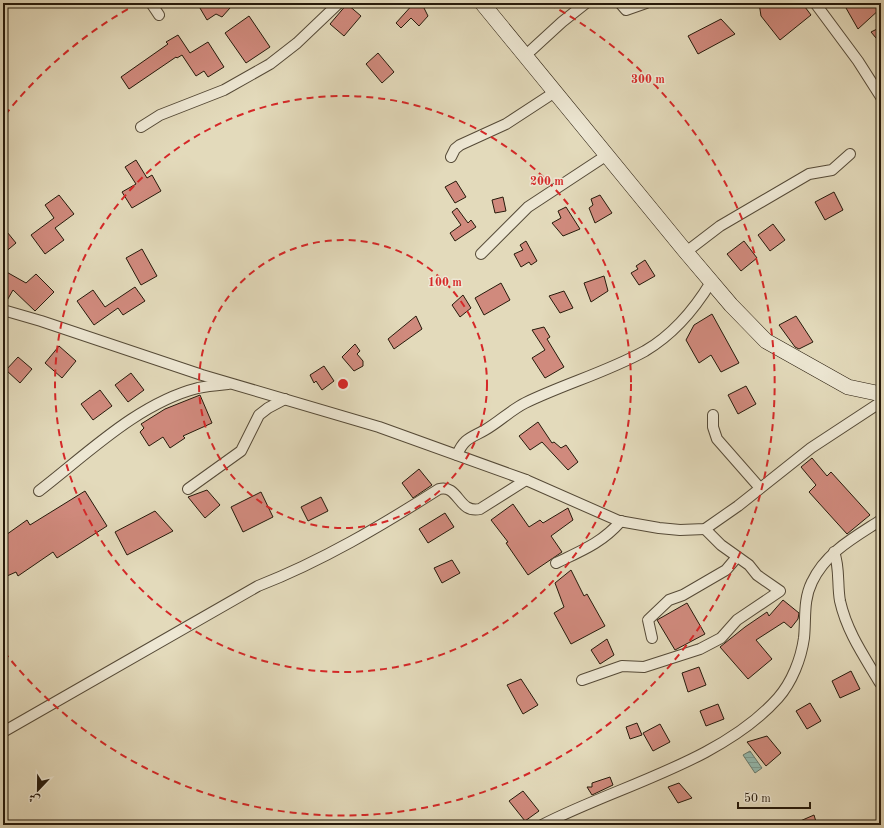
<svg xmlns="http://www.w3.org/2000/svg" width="884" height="828" font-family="'Old Standard TT',Amiri,serif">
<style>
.water{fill:url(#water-rules);stroke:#697b6e}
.building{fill:#d08a7d;stroke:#261a0b}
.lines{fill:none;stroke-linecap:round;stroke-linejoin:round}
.street-casing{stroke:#554a37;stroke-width:12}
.secondary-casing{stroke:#261a0b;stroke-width:16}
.street{stroke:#ede7d3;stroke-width:10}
.secondary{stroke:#ede7d3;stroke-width:15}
.ring{fill:none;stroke:#d62828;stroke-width:2;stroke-dasharray:7 5}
.centre{fill:#d62828;stroke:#ede7d3;stroke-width:2}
.ring-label{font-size:12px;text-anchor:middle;font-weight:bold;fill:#d62828;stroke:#ede7d3;stroke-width:3;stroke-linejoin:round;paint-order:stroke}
</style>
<defs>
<pattern id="water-rules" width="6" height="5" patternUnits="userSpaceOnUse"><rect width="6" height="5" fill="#95bbb0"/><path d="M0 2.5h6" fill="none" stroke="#80a096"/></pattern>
</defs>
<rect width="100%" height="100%" fill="#e3dabb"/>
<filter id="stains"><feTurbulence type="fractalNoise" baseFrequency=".005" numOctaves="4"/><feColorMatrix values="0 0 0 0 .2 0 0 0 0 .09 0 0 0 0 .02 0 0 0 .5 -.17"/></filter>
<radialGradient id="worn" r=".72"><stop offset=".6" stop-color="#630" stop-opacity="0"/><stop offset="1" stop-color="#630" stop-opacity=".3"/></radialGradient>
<polygon class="water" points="750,751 762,768 755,773 743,755"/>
<g class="building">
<polygon points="197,3 228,3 230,8 222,17 216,14 207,20"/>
<polygon points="414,3 429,3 424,8 428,16 419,26 411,18 401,28 396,23"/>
<polygon points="759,3 802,3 811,15 780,40 761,16"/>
<polygon points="853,3 875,3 881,8 858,29 846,8"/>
<polygon points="347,4 361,16 344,36 330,24"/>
<polygon points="249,16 270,47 246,63 225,33"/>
<polygon points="721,19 735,34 698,54 688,36"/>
<polygon points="881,27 881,44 871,32"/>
<polygon points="178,35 190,53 208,42 224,67 208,77 204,71 196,76 182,55 177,58 176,57 129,89 121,77 168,44 166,42"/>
<polygon points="378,53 394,72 382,83 366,64"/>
<polygon points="136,160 147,178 152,175 161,191 132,208 122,192 136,184 125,167"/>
<polygon points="456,181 466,197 455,203 445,187"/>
<polygon points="834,192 843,210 825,220 815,202"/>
<polygon points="59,195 74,214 55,228 64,240 45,254 31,235 54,218 45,205"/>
<polygon points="600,195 612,213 595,223 589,208 593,205 591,199"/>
<polygon points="503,197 506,211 495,213 492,200"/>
<polygon points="566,207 580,229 563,236 552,223 561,218 558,211"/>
<polygon points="457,208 468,223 471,220 476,227 455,241 450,233 461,225 452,212"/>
<polygon points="773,224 785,240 770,251 758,235"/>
<polygon points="3,227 16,243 3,254"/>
<polygon points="526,241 537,261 531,265 529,262 521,267 514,254 523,250 520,245"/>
<polygon points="744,241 757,258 741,271 727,254"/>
<polygon points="142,249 157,276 141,285 126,258"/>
<polygon points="645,260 655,276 639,285 631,273 638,269 636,266"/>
<polygon points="3,270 26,283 36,274 54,292 35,311 13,290 5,304 3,304"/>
<polygon points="604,276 608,291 591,302 584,283"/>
<polygon points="501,283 510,300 484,315 475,298"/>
<polygon points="135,287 145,301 123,315 118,308 94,325 77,301 93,290 105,307"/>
<polygon points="564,291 573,308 560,313 549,296"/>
<polygon points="463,295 471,308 460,317 452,305"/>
<polygon points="712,314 739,363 721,372 711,355 699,363 686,340 694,325"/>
<polygon points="416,316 422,329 394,349 388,339"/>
<polygon points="796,316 813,342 799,349 795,347 779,325"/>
<polygon points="544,327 550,337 547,339 564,367 545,378 532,358 545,350 532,330"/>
<polygon points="355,344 360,351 357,354 363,361 363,366 354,371 342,357"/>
<polygon points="59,346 76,361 62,378 45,363"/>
<polygon points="18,357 32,369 20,383 6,370"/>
<polygon points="324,366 334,381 322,390 316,381 314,383 310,375"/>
<polygon points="131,373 144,390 128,402 115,385"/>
<polygon points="746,386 756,404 738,414 728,395"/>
<polygon points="100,390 112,406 93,420 81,404"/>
<polygon points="200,395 212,423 183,436 185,438 170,448 163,437 149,446 140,432 144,428 141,424 165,409"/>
<polygon points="538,422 552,443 554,442 561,448 566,445 578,462 568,470 542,442 530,450 519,436"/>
<polygon points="812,458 827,476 831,472 870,515 847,534 809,492 816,485 801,467"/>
<polygon points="419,469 432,485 413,498 402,483"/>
<polygon points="207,490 220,505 205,518 188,497"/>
<polygon points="85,491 107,526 57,558 53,552 18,576 16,572 7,576 3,571 3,537 27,520 30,525"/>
<polygon points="261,492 273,517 243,532 231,507"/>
<polygon points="321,497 328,511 308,521 301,507"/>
<polygon points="513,504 529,527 540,520 543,523 568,508 573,520 551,536 562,552 528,575 506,543 508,542 491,520"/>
<polygon points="155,511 173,531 127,555 115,532"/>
<polygon points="445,513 454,527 428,543 419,529"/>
<polygon points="452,560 460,573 442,583 434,568"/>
<polygon points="571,570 584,596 587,594 605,626 571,644 554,613 564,607 555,583"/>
<polygon points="783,600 799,613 798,619 791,628 784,622 756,640 772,659 748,679 720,647 745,627 767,612 769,616"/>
<polygon points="687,603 705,634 675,650 657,620"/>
<polygon points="607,639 614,655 600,664 591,650"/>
<polygon points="699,667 706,685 688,692 682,673"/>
<polygon points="851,671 860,689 840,698 832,681"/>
<polygon points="521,679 538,705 523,714 507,685"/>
<polygon points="810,703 821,721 807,729 796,711"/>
<polygon points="718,704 724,719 706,726 700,711"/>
<polygon points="637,723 642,735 630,739 626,727"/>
<polygon points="660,724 670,742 653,751 643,733"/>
<polygon points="767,736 781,753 766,766 747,742"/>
<polygon points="610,777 613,785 592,795 587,787 592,787 592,783"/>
<polygon points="679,783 692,798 678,803 668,787"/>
<polygon points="523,791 539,811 525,821 509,801"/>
<polygon points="814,815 817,825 791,825"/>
</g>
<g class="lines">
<g class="street-casing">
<g id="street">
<polyline points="151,3 159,15"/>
<polyline points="620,3 626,10 646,3"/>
<polyline points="815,3 858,61 881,97"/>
<polyline points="526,55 562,22 586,3"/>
<polyline points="141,127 160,115 224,90 270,64 297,43 339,3"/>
<polyline points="451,157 455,149 460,145 506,124 555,92"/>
<polyline points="686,252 720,226 809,174 832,170 850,154"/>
<polyline points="481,254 528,207 607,155"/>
<polyline points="3,310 41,321 202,375 379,427 526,480 619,521 659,528 680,530 705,529 738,506 811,448 881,402"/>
<polyline points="713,415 713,427 717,439 760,488"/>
<path d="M 457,455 C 464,438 471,438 485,430 C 499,422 511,410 525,403 C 564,384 607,372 645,351 C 674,334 694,310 711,282"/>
<polyline points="188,489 241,451 259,415 268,408 285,399"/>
<path d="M 39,491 C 86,455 138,403 198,388 C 207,386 218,385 228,384"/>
<path d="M 834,552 C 840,567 837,585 840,601 C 847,632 864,656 880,683"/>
<path d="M 556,563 C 581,551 602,543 621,521"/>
<polyline points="652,638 648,620 669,600 683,595 726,570 737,557"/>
<polyline points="582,680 622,666 644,667 700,649 721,638 737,620 780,591 757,575 749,565 721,545 705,529"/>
<path d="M 3,732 L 258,586 C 322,561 381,526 439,489 C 459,484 458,514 480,509 L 526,480"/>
<path d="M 542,825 C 617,786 721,762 778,698 C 792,682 801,659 804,638 C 806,619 803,600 812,582 C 826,552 855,537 881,520"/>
</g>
</g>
<g class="secondary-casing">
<polyline id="secondary" points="482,3 686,252 731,305 766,341 848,387 881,394"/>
</g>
<use href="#street" class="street"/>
<use href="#secondary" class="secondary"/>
</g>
<g class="ring">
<circle cx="343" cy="384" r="144"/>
<circle cx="343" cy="384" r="288"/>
<path d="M5 115A432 432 0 0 1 137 4M549 4A432 432 0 1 1 5 653"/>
</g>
<circle cx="343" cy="384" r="6" class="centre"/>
<g class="ring-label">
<text x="648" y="83">300 m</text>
<text x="547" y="185">200 m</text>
<text x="445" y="286">100 m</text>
</g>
<rect width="884" height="828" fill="none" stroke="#e3dabb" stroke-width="16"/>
<rect x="4" y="4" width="876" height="820" fill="none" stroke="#261a0b" stroke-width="2"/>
<rect x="8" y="8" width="868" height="812" fill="none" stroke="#261a0b"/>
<g transform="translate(38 790) rotate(202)" stroke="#ede7d3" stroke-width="3" paint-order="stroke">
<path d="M0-3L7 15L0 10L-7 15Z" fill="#261a0b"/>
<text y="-6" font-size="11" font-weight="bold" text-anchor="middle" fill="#261a0b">ش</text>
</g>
<path d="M738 802v6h72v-6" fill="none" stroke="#261a0b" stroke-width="2"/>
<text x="744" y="802" font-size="12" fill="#261a0b" stroke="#ede7d3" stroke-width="3" paint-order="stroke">50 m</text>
<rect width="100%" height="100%" filter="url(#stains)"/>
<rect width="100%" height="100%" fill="url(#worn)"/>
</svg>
